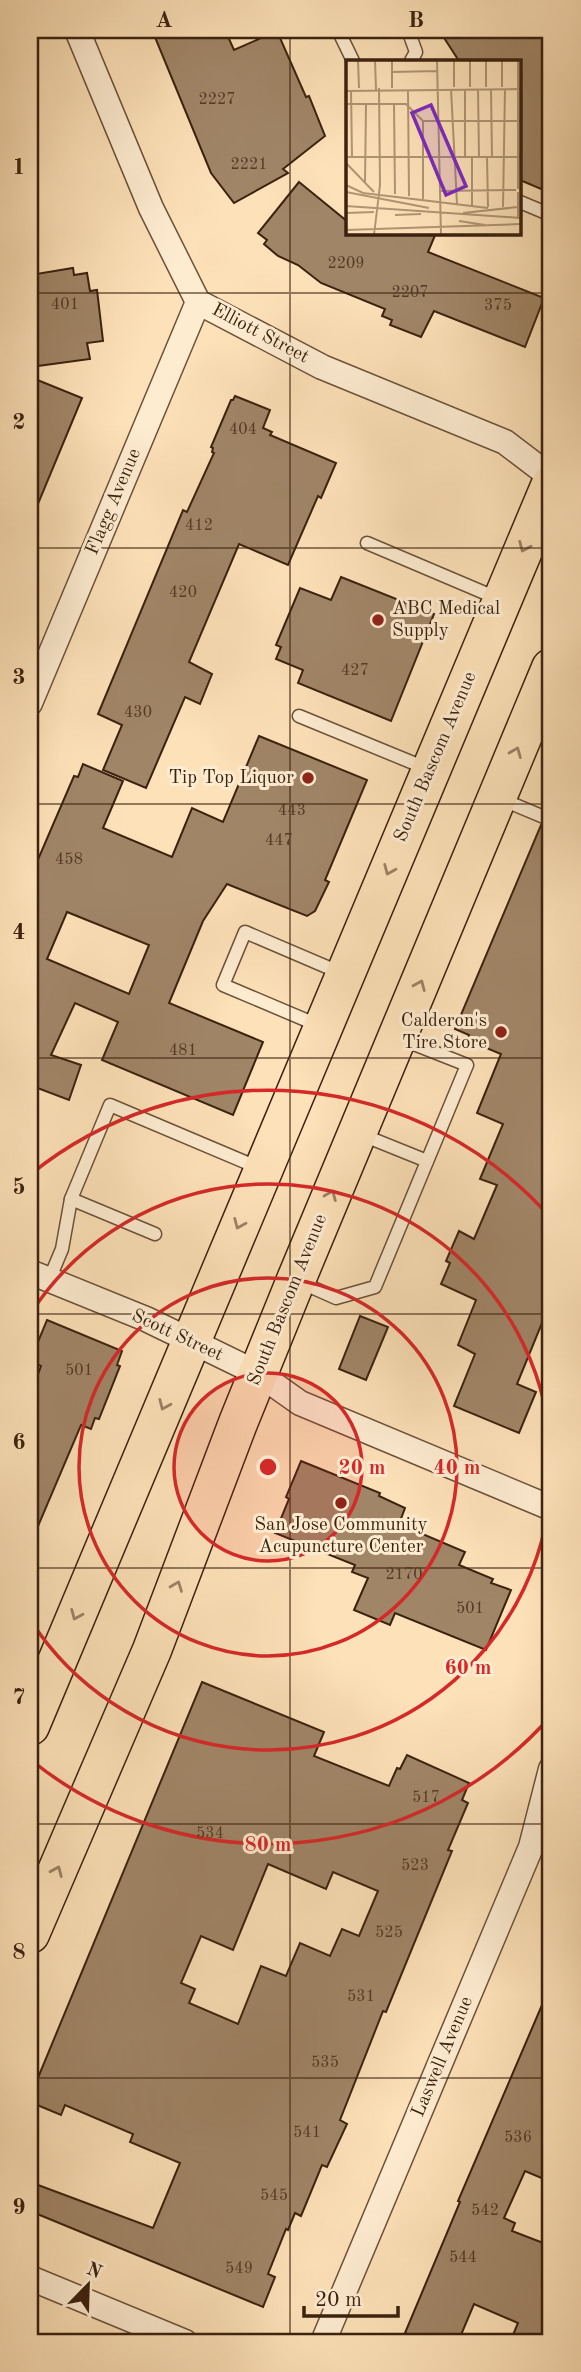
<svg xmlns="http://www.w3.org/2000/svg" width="581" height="2372" font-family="'Old Standard TT',serif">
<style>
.building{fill:#a08567;stroke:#3b220f;stroke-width:2;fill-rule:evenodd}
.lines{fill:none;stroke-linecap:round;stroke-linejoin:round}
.lane-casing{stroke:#6c5239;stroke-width:15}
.street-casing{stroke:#6c5239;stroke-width:27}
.primary-casing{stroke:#3b220f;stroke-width:41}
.lane{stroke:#feecd1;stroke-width:12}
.street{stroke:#feecd1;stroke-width:24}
.primary{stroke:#fde1b8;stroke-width:38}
.oneway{stroke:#9c8264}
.grid{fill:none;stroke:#3b220f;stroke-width:2;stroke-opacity:0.55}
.ring{fill:none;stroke:#d62828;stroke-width:3.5}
.poi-dot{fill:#8f2418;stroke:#feecd1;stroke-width:2.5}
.labels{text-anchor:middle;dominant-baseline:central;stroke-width:6;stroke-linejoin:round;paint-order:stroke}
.number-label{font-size:16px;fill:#543b25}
.street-label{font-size:19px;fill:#3b220f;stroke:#feecd1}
.poi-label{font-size:19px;fill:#3b220f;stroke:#feecd1;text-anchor:end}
.inset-road{fill:none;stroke:#af9574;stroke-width:2}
.view{fill:#7b2cbf;fill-opacity:0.15;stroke:#7b2cbf;stroke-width:3.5}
.inset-edge{fill:none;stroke:#3b220f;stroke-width:3.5}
.centre{fill:#d62828;stroke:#feecd1;stroke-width:3.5}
.ring-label{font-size:21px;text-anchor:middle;font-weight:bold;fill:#d62828;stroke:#feecd1;stroke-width:6;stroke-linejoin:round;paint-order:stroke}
.neatline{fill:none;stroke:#3b220f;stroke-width:2.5}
.grid-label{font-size:23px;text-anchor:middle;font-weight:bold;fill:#3b220f}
</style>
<rect width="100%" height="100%" fill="#fde1b8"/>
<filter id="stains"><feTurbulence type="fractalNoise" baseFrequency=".00286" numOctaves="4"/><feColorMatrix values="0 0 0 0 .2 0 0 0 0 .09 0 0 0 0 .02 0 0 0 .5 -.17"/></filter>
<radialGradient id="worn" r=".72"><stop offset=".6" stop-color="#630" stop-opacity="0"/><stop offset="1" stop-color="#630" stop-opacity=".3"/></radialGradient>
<g class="building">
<polygon points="152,30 225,30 234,50 277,31 306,97 309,96 325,136 283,169 288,173 234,203 211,173"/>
<polygon points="439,30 531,30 551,44 551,165 541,189 520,180 520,61 459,61"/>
<polygon points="299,182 348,222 348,233 436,233 428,252 544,298 525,347 434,311 421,337 390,325 392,320 382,316 385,309 321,283 298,265 278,256 264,244 267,240 258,233"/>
<polygon points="73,268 74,275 87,273 90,291 97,290 103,341 87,343 90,359 30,367 30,275"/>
<polygon points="30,377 82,398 30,523"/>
<polygon points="235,396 270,410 263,428 272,432 270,435 336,463 321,498 318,496 288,565 239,544 189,662 212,674 200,704 185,697 146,788 103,770 122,725 98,714 183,510 187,512 214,453 212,452 213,448 211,447 231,400 233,400"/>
<polygon points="341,577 434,614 391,721 298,683 303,670 276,659 281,647 276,645 300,588 331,600"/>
<path d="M 259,736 L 367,780 L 325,880 L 329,882 L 315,911 L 307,916 L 227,884 L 203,921 L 169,1003 L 263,1042 L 233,1115 L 102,1060 L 118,1022 L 75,1003 L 51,1055 L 81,1065 L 69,1100 L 35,1087 L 30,1099 L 30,878 L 74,776 L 78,777 L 83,764 L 123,781 L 103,828 L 172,857 L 192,808 L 223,822 ZM 67,912 L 149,945 L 129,994 L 47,959 Z"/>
<polygon points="541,825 551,829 551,1005 544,1022 551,1024 551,1320 544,1318 517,1384 536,1392 519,1433 454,1406 475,1354 458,1345 476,1300 441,1284 450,1263 446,1261 459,1231 474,1239 497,1185 480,1179 503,1124 477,1113 501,1054 467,1040 469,1035 455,1029"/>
<polygon points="360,1316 388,1327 366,1380 339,1369"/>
<polygon points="47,1320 122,1351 117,1365 120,1366 99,1419 95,1418 91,1429 81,1425 30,1545 30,1396 41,1366 30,1361"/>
<polygon points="301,1461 380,1493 379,1496 405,1508 399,1524 465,1552 459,1565 493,1579 491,1583 511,1590 486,1650 395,1613 390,1625 354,1610 368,1578 352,1572 355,1565 275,1533 289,1499 286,1497"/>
<path d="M 202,1682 L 324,1732 L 314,1756 L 389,1786 L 397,1768 L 400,1769 L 407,1755 L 469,1783 L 462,1800 L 468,1803 L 448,1850 L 452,1851 L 386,2012 L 383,2011 L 340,2120 L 347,2124 L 327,2167 L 322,2165 L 301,2216 L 295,2213 L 288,2230 L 286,2229 L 268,2274 L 275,2277 L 263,2307 L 30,2211 L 30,2182 L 153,2228 L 180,2163 L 130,2142 L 133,2134 L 65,2105 L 61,2115 L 30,2102 L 30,2097 ZM 268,1864 L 326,1889 L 333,1872 L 378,1891 L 359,1936 L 342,1929 L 330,1956 L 300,1943 L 286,1976 L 261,1966 L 238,2024 L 189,2003 L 195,1989 L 181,1983 L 201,1936 L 233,1950 Z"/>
<polygon points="551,1984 551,2182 525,2171 504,2218 515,2223 512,2231 551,2246 551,2342 510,2342 518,2323 474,2304 458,2342 428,2342 405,2333 460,2202 458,2201"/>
</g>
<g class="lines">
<g class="lane-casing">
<g id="lane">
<polyline points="338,30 353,61"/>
<polyline points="408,30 416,52 411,61"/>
<polyline points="520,202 551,215"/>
<polyline points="367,543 499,599"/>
<polyline points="299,716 428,769"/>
<polyline points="501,799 551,820"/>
<polyline points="320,1026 223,985 245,932 341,973"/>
<polyline points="360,1134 427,1161"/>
<polyline points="71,1199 155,1234"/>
<polyline points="49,1280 62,1249 71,1199 110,1105 259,1168"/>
<polyline points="300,1282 336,1298 375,1287 467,1065 401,1039"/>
</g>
</g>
<g class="street-casing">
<g id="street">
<polyline points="77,30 151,208 198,302 322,367 505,442 551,477"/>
<polyline points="30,703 198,302"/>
<polyline points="30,1272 146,1319 259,1374 300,1403 551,1508"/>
<polyline points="30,2278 185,2342"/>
<polyline points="323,2342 531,1847 551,1769"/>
</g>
</g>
<g class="primary-casing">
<g id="primary">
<polyline points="30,1726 551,484"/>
<polyline points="30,1934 152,1650 238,1423 296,1280 551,668"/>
</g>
</g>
<use href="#lane" class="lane"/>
<use href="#street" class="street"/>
<use href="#primary" class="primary"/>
</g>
<defs><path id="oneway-chevron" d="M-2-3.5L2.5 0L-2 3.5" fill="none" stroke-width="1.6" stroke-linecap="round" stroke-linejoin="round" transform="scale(1.75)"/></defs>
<g class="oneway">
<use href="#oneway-chevron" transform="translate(524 547) rotate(113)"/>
<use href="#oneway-chevron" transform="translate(516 752) rotate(-68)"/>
<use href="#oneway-chevron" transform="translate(389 870) rotate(113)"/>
<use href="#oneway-chevron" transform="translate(420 985) rotate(-67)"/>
<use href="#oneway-chevron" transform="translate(331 1195) rotate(-68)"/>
<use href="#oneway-chevron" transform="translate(239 1224) rotate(113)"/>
<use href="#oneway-chevron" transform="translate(164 1405) rotate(114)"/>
<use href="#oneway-chevron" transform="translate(177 1586) rotate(-69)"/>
<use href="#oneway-chevron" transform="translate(76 1615) rotate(113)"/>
<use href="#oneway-chevron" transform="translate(57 1871) rotate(-67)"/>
</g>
<path class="grid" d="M 290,30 L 290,2342M 30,293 L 551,293M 30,548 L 551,548M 30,804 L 551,804M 30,1058 L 551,1058M 30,1314 L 551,1314M 30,1568 L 551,1568M 30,1824 L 551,1824M 30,2078 L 551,2078"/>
<circle cx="268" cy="1467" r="94" fill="#d62828" fill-opacity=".12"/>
<g class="ring">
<circle cx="268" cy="1467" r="94"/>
<circle cx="268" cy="1467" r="189"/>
<path d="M31 1313A283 283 0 1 1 31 1621"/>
<path d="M550 1717A377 377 0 0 1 31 1760M31 1174A377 377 0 0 1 550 1217"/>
</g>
<g class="poi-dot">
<circle cx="378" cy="620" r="7"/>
<circle cx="308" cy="778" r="7"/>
<circle cx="501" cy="1032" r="7"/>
<circle cx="341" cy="1503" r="7"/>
</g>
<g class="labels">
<g class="number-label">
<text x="217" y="100">2227</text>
<text x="249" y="165">2221</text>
<text x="346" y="264">2209</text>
<text x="410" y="293">2207</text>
<text x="65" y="305">401</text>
<text x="498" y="306">375</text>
<text x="243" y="430">404</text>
<text x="199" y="526">412</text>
<text x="183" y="593">420</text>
<text x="355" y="671">427</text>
<text x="138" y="713">430</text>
<text x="292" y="811">443</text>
<text x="279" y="841">447</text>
<text x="69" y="860">458</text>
<text x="183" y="1051">481</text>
<text x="79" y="1371">501</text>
<text x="404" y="1575">2170</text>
<text x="470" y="1609">501</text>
<text x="426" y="1798">517</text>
<text x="210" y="1834">534</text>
<text x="415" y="1866">523</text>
<text x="389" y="1933">525</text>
<text x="361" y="1997">531</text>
<text x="325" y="2063">535</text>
<text x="307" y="2133">541</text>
<text x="518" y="2138">536</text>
<text x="274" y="2196">545</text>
<text x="485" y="2211">542</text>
<text x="463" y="2258">544</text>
<text x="239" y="2269">549</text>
</g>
<g class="street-label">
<text transform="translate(260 334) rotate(28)">Elliott Street</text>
<text transform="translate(114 502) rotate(-67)">Flagg Avenue</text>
<text transform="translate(436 757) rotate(-67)">South Bascom Avenue</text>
<text transform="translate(288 1300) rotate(-68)">South Bascom Avenue</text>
<text transform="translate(177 1336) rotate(25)">Scott Street</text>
<text transform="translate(443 2057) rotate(-67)">Laswell Avenue</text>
</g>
<g class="poi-label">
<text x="392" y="609" text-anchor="start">ABC Medical<tspan x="392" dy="22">Supply</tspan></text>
<text x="294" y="778">Tip Top Liquor</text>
<text x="487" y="1021">Calderon's<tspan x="487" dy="22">Tire Store</tspan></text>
<text x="341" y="1525" text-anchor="middle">San Jose Community<tspan x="341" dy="22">Acupuncture Center</tspan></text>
</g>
</g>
<g transform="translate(346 60)">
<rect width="175" height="175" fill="#fde1b8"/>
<path class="inset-road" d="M 12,0 L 13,28M 29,0 L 30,30M 46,0 L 46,28M 91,0 L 95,175M 108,0 L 108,27M 124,0 L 124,27M 140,0 L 140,27M 156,0 L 156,27M 46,12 L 91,11M 105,29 L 111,144M 119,29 L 119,97M 132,29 L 133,97M 145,29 L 146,97M 5,30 L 6,97M 0,31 L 175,29M 62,31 L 63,136M 0,44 L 60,44 L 77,61 L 175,61M 48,44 L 49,134M 77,61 L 77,139M 0,97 L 175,97M 126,97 L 126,147M 141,97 L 142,147M 0,103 L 28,132M 19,123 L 20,44M 0,125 L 17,133 L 142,148M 172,129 L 172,0M 95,131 L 170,130M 0,132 L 83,148M 172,132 L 172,159M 0,146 L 175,158M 157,147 L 159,29M 0,153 L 28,152M 117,153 L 172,147M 49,155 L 75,154M 113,161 L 139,165M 0,170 L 175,164M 28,175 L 34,125 L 33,28"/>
<path class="view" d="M 85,45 L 120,126 L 100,135 L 66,53 Z"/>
<rect width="175" height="175" class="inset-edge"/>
</g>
<circle cx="268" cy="1467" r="10" class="centre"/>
<g class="ring-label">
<text x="362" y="1474">20 m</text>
<text x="457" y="1474">40 m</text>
<text x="468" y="1674">60 m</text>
<text x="268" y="1851">80 m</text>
</g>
<rect width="581" height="2372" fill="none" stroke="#fde1b8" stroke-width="77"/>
<g transform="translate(88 2285) rotate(23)" stroke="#feecd1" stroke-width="5" paint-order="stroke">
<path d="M0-5L12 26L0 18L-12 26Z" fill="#3b220f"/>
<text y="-10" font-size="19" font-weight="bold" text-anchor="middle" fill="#3b220f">N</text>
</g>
<path d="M304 2306v10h94v-10" fill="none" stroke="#3b220f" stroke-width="3.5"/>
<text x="315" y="2306" font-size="21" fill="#3b220f" stroke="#feecd1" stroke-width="5" paint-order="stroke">20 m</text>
<rect x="38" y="38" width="504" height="2296" class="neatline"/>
<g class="grid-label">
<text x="164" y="27">A</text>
<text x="416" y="27">B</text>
<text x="19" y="174">1</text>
<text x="19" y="429">2</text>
<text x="19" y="684">3</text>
<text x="19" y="939">4</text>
<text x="19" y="1194">5</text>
<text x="19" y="1449">6</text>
<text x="19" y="1704">7</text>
<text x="19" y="1959">8</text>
<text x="19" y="2214">9</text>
</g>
<rect width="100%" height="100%" filter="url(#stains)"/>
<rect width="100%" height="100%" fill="url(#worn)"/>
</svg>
